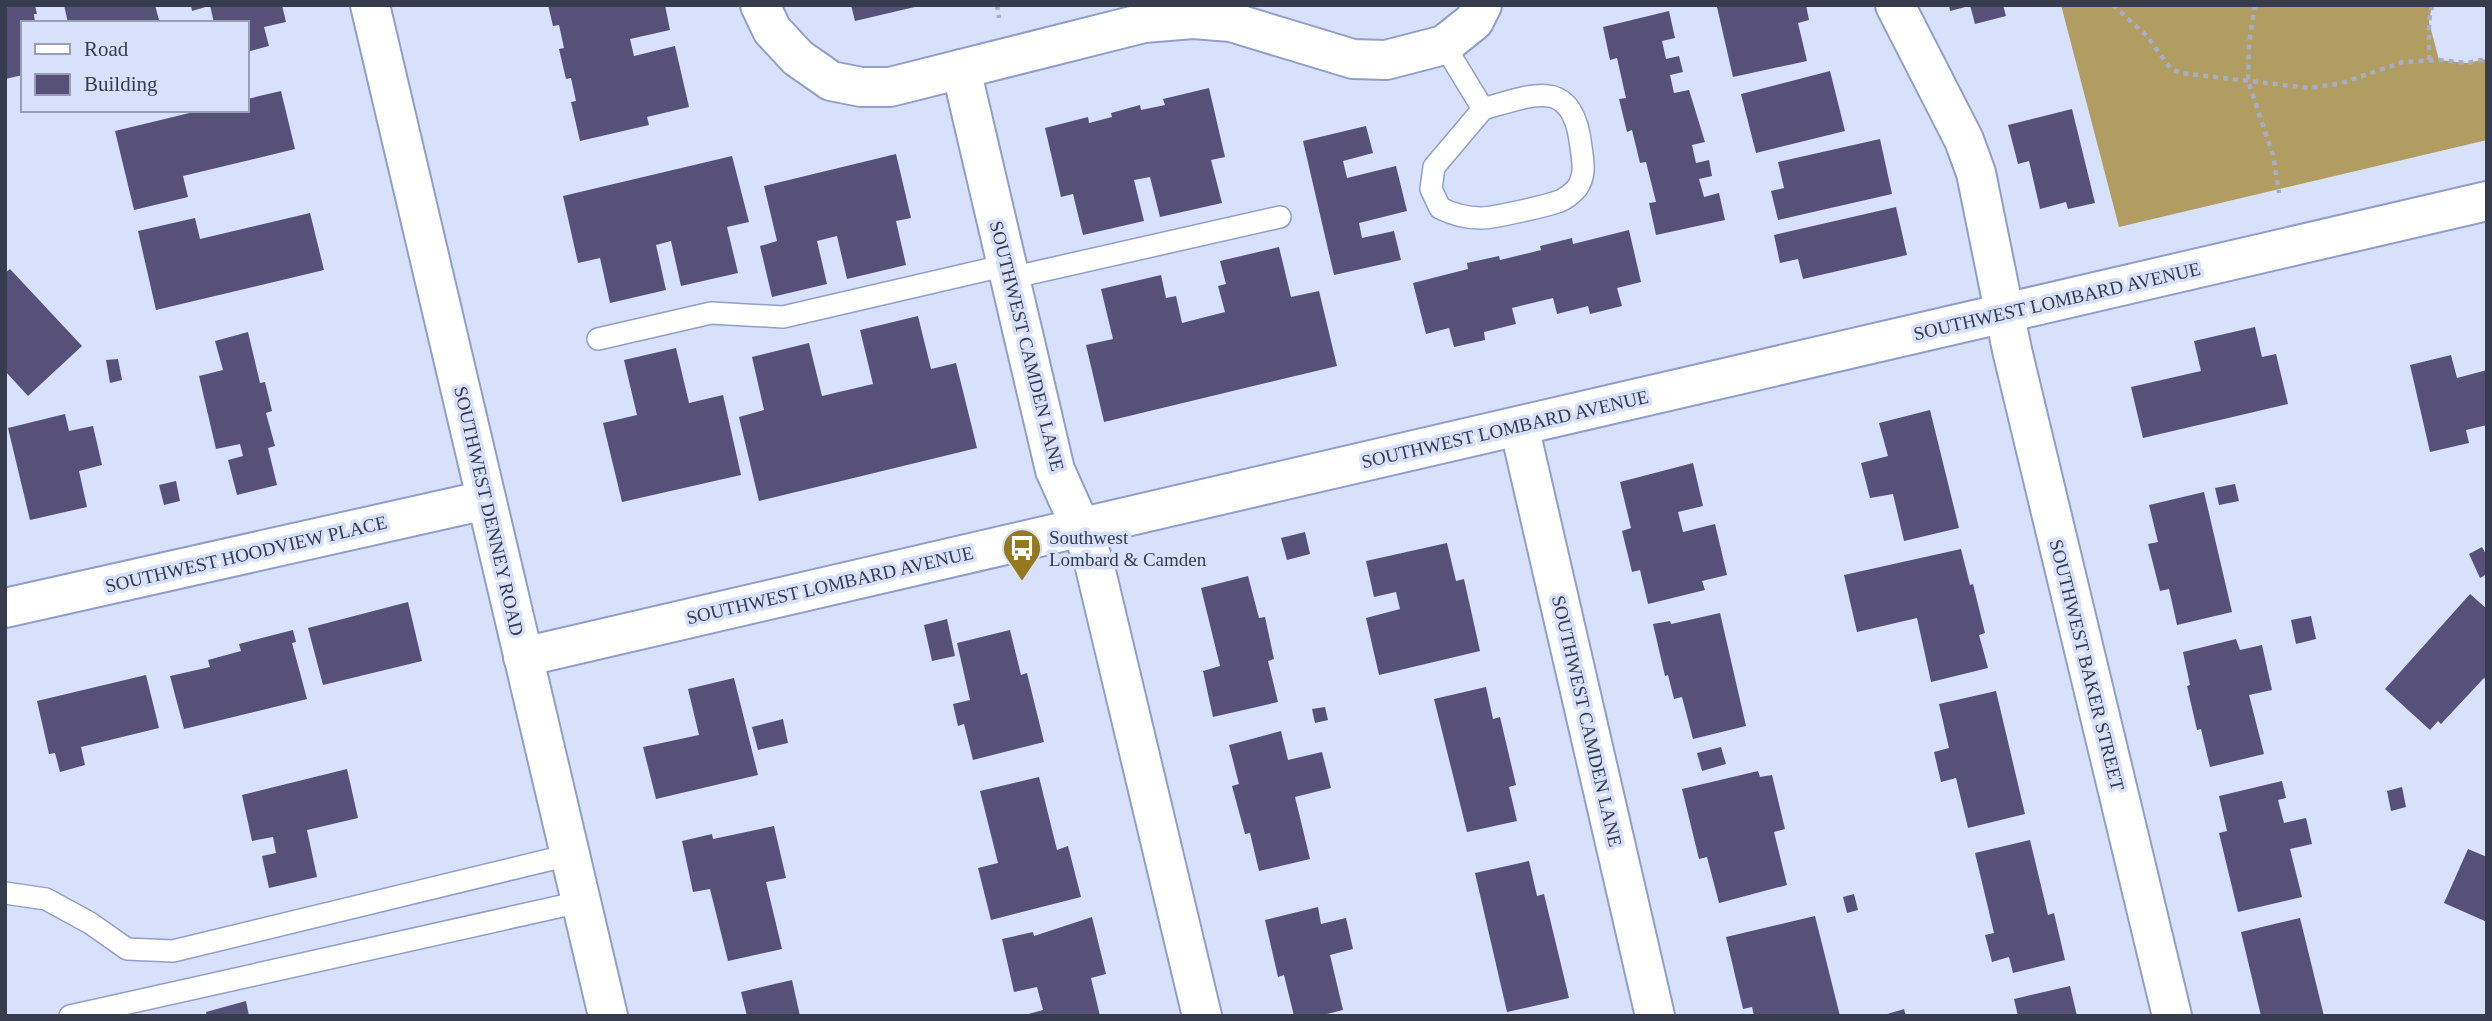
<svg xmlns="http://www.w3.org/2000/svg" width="2492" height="1021" font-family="Georgia,serif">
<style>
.forest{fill:#b19d61}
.building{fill:#575078}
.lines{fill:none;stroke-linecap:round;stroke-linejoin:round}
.lane-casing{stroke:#909ec8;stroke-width:24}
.street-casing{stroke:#909ec8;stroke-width:42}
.secondary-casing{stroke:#909ec8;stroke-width:42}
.path{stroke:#a6aec6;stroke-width:4.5;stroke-dasharray:5 5;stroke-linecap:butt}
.lane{stroke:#fff;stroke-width:21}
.street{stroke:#fff;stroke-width:38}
.secondary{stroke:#fff;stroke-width:38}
.labels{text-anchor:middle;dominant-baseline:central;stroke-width:7;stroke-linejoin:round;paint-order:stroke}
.street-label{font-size:19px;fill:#363c4e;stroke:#d8e1fc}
.poi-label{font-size:19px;fill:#363c4e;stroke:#d8e1fc;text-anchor:start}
</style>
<rect width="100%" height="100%" fill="#d8e1fc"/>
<polygon class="forest" points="2061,5 2432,5 2429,22 2439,60 2467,63 2487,59 2487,140 2119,227"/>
<g class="building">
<polygon points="5,5 35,5 37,14 34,14 35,23 23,23 23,75 5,79"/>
<polygon points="64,5 155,5 159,20 143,23 68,23"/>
<polygon points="191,5 209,5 209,6 192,11"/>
<polygon points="210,5 282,5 286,22 264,27 269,46 247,52 247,23 214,23"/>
<polygon points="548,5 665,5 670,30 630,39 634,56 675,46 689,107 647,117 649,125 580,141 571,102 576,101 571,78 566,79 559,49 564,48 559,25 553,26"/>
<polygon points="851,5 919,5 919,6 855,21"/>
<polygon points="1726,5 1806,5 1809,20 1798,23 1807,61 1733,77 1717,7"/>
<polygon points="1949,5 1969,5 1969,6 1950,11"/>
<polygon points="1970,5 2003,5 2006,16 1975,24"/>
<polygon points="1669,11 1675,38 1662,41 1666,59 1679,56 1683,72 1670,75 1674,93 1689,90 1705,142 1692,145 1696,163 1709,160 1712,176 1699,179 1704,197 1719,193 1725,220 1656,235 1649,203 1656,202 1646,162 1640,163 1632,130 1627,132 1619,99 1626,98 1617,58 1610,60 1603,27"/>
<polygon points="1830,71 1845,131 1756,153 1741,94"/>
<polygon points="1209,88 1225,157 1211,160 1222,203 1160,217 1150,177 1134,180 1144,221 1083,235 1073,194 1061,197 1045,128 1088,117 1089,123 1112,117 1111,113 1140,105 1141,110 1165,105 1163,99"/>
<polygon points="281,91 295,149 183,176 188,197 134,210 115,131 202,110 247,110 247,99"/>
<polygon points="2072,109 2095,203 2068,209 2066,202 2040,209 2029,161 2018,164 2008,125"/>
<polygon points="1366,126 1373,153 1343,161 1347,178 1396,166 1407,211 1359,223 1362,238 1394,231 1401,260 1334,275 1303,141"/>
<polygon points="1880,139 1892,194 1778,220 1771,191 1784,188 1778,162"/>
<polygon points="896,154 911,218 896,221 906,265 847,279 837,236 817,241 827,284 772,297 760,246 777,241 764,186"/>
<polygon points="732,156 749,222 727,227 738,273 681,286 671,241 656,245 666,290 610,303 600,258 578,263 563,196"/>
<polygon points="1896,207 1907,255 1803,279 1798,259 1780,263 1774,235"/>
<polygon points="310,213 324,270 156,310 138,231 195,218 200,239"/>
<polygon points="1629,230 1641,282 1617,288 1622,306 1590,314 1588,306 1557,314 1553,298 1512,308 1516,324 1484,332 1485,340 1454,347 1449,328 1426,334 1413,283 1468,269 1467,263 1499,256 1500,260 1541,250 1540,246 1572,238 1573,244"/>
<polygon points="1279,247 1291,297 1319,291 1337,366 1104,422 1086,345 1113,339 1101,289 1161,275 1166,298 1176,296 1182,323 1225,312 1218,286 1226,284 1220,261"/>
<polygon points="10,269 82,346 28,396 5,371 5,273"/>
<polygon points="918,316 931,369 956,363 977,448 759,501 739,417 764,410 752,357 809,343 822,396 873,384 860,330"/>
<polygon points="2255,327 2262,357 2276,354 2288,404 2143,438 2131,387 2201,371 2194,341"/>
<polygon points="248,332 260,383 265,382 272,411 266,413 275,446 268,448 277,485 237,495 228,460 243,456 240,444 216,449 199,376 223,370 215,341"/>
<polygon points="676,348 689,403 723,395 741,475 622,502 603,423 637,415 624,360"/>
<polygon points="2451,355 2457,378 2487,370 2487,425 2466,430 2469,443 2430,452 2410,365"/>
<polygon points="118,359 122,380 110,383 106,360"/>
<polygon points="1930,410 1959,528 1904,541 1893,494 1870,498 1861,463 1888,456 1879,423"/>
<polygon points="65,414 69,431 93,426 102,465 79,471 87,507 30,520 8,428"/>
<polygon points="1693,463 1703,506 1678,512 1683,532 1715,524 1727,575 1702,581 1705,590 1648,604 1640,570 1632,572 1622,531 1631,528 1620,482"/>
<polygon points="176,481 180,501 164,505 159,485"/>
<polygon points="2235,484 2239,501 2219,505 2215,488"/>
<polygon points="2204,492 2232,612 2177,625 2169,589 2160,591 2148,544 2158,542 2149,505"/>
<polygon points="1305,532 1310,554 1287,560 1281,538"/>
<polygon points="1447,543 1456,581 1464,579 1480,651 1379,675 1366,618 1400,609 1396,592 1374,597 1366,561"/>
<polygon points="2482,547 2487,556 2487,574 2480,578 2469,554"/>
<polygon points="1961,549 1970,585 1973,584 1985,633 1979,635 1988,668 1931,682 1917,618 1857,632 1844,575"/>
<polygon points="1248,576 1259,618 1265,617 1274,659 1268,661 1278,702 1213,717 1203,671 1220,666 1201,588"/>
<polygon points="2470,594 2487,609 2487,680 2484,678 2441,724 2438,721 2430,730 2385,689"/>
<polygon points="408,602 422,661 323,685 308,628"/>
<polygon points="1720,613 1746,726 1693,739 1682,697 1674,699 1668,675 1665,676 1653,624 1670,621 1671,624"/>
<polygon points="2311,616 2316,639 2296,644 2291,620"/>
<polygon points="947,619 955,656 932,661 924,625"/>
<polygon points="293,630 296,642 292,643 307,699 184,729 170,676 210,667 208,660 241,651 239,644"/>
<polygon points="1010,630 1021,675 1027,673 1044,742 973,760 964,724 958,726 953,704 970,700 957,643"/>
<polygon points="2236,639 2240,650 2262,645 2272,690 2249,695 2264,754 2210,767 2201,729 2197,730 2187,686 2190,685 2183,652"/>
<polygon points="146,675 159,728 81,747 85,765 60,772 55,753 49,754 37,701"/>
<polygon points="734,678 758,775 656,799 643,747 699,735 688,689"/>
<polygon points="1486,687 1493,719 1500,717 1516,785 1509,787 1517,821 1467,832 1434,699"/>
<polygon points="1996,691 2025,814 1968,828 1956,778 1941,782 1934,752 1949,748 1939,704"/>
<polygon points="1325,707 1328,720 1315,723 1312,709"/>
<polygon points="783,719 788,743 758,750 752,727"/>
<polygon points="1281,731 1288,760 1322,752 1331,788 1295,797 1310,859 1259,871 1250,833 1245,834 1232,786 1239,784 1229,745"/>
<polygon points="1721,747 1726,764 1702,771 1697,753"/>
<polygon points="347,769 358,818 307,830 317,877 269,888 262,856 276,853 273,837 252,841 242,795"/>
<polygon points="1758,771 1760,777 1772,775 1785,829 1774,832 1787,885 1719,903 1707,857 1699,859 1682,789"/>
<polygon points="1039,777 1057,850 1068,846 1081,897 991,920 978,868 998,863 980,791"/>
<polygon points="2282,781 2286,798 2278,800 2284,823 2306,818 2312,844 2290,849 2302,897 2238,912 2219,833 2227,831 2219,796"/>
<polygon points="2402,787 2406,807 2391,811 2387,791"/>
<polygon points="774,826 786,878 766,882 782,949 728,961 710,889 693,892 682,841 712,834 713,839"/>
<polygon points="2030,840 2048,915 2054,913 2065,960 2013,973 2009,957 1992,962 1985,935 1994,933 1975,853"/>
<polygon points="2468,849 2487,857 2487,922 2444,903"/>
<polygon points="1529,861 1537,896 1544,894 1569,998 1507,1012 1475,873"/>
<polygon points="1854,894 1858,910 1847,913 1843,897"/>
<polygon points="1318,907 1321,924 1346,918 1353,949 1330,955 1343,1010 1319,1016 1294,1016 1284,975 1278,977 1265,920"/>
<polygon points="1815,916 1840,1016 1754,1016 1752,1007 1743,1009 1726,937"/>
<polygon points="1092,917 1106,974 1091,978 1100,1016 1021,1016 1043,1010 1037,987 1014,992 1002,939 1033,932 1034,936"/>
<polygon points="2300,918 2324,1016 2261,1016 2241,932"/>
<polygon points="792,980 800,1016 747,1016 741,992"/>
<polygon points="2070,986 2077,1016 2018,1016 2014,999"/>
<polygon points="246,1001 249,1016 207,1016 206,1012"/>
<polygon points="1904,1009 1906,1016 1884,1016 1884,1015"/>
</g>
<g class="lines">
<g class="lane-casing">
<g id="lane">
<path d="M 1444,45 L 1483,109 C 1533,95 1573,75 1581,147 C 1583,162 1586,175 1577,188 C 1573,193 1565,199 1560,201 C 1546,206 1494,218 1481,218 C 1465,218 1454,215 1440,208 L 1431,189 L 1434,167 L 1483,109"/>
<polyline points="1010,278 1280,217"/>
<polyline points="598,339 711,313 783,317 1007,265"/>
<polyline points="5,893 46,899 90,923 127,949 173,951 569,855"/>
<polyline points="70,1016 580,902"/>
</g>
</g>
<g class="street-casing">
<g id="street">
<polyline points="760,5 772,30 798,58 831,81 861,87 890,87 1144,23 1193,19 1231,22 1353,59 1386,60 1444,45 1474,21 1482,5"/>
<polyline points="1895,5 1964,140 1976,173 2012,350 2172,1016"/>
<polyline points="961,69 1055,470 1081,528 1094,563 1202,1016"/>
<polyline points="1519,426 1655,1016"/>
<polyline points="5,608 486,500"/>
</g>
</g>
<g class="secondary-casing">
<g id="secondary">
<polyline points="370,5 608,1016"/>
<polyline points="523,657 2487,201"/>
</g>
</g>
<g class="path">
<polyline points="997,5 999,18"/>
<polyline points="2113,5 2147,36 2170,68 2180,73 2310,88 2342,83 2403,62 2439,60 2467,63 2487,59"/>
<polyline points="2255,5 2249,43 2248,81 2273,155 2279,193"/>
<polyline points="2429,60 2429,21 2432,5"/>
</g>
<use href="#lane" class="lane"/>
<use href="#street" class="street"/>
<use href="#secondary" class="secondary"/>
</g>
<defs>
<g id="bus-pin" transform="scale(2.0125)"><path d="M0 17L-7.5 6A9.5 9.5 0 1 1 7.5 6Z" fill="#947920" stroke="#d8e1fc"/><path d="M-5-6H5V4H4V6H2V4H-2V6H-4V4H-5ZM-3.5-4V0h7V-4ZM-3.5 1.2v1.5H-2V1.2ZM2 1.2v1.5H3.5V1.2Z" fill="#fff"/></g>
</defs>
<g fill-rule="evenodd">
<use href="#bus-pin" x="1022" y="548"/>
</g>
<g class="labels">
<g class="street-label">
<text transform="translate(2057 301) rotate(-13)">SOUTHWEST LOMBARD AVENUE</text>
<text transform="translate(1027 346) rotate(76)">SOUTHWEST CAMDEN LANE</text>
<text transform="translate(1505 429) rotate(-13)">SOUTHWEST LOMBARD AVENUE</text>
<text transform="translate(489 511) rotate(77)">SOUTHWEST DENNEY ROAD</text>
<text transform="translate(246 554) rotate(-13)">SOUTHWEST HOODVIEW PLACE</text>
<text transform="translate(830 585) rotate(-13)">SOUTHWEST LOMBARD AVENUE</text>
<text transform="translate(2087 665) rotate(76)">SOUTHWEST BAKER STREET</text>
<text transform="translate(1587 721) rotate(77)">SOUTHWEST CAMDEN LANE</text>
</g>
<g class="poi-label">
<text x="1049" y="537">Southwest<tspan x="1049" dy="22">Lombard &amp; Camden</tspan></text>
</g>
</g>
<rect width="2492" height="1021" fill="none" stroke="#363c4e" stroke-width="14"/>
<rect x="21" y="21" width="228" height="91" fill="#d8e1fc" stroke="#979fb6" stroke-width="2"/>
<rect x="35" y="44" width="35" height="10" fill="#ffffff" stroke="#979fb6" stroke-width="2"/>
<text x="84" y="56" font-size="21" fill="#363c4e">Road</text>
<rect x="35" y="74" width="35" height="21" fill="#575078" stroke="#979fb6" stroke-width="2"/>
<text x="84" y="91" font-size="21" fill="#363c4e">Building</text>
</svg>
